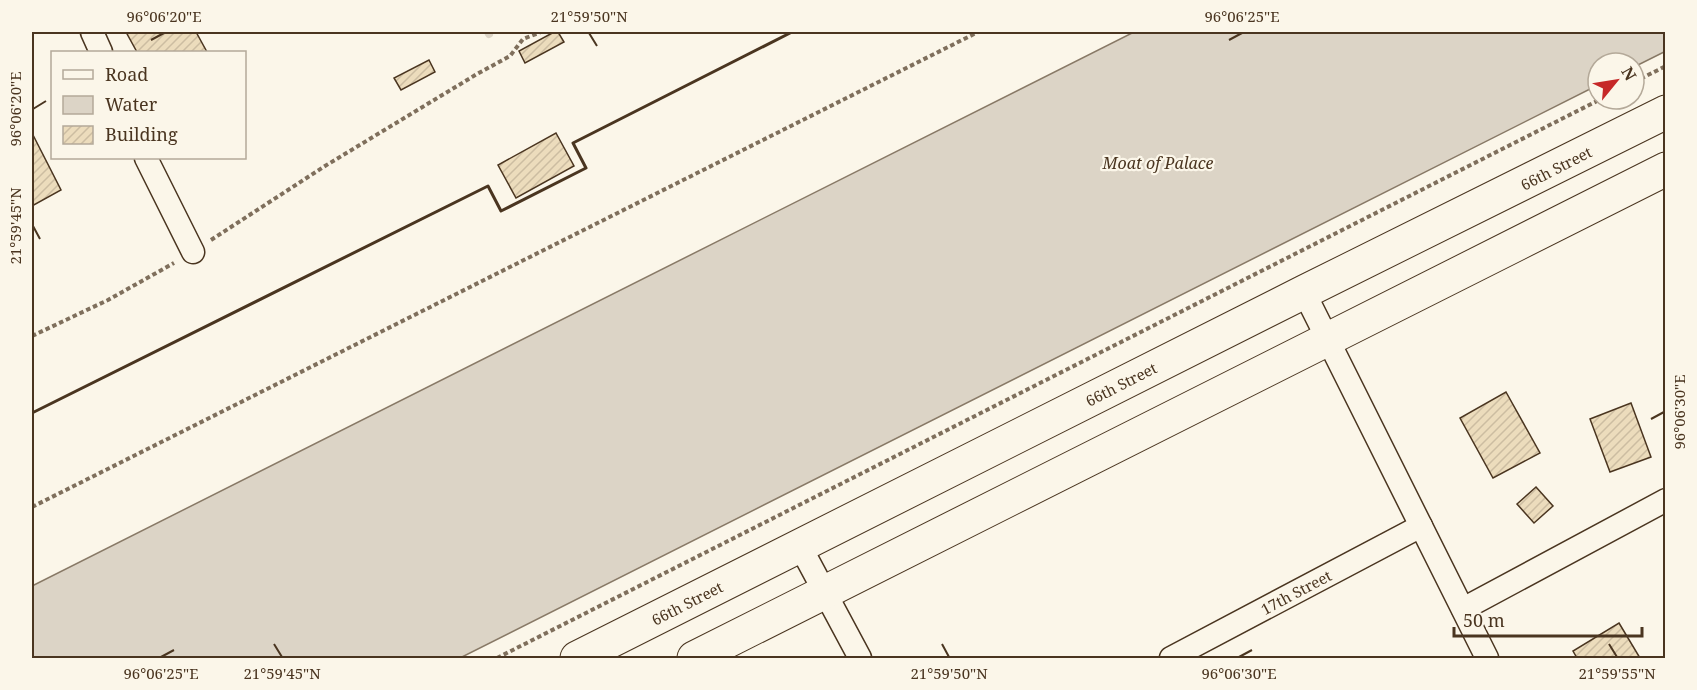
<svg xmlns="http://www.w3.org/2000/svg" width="1697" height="690" font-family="'Noto Serif',serif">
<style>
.water{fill:#dcd4c6;stroke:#887966;stroke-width:1.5}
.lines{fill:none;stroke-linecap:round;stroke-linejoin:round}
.stream{stroke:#dcd4c6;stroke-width:8}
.building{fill:url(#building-hatch);stroke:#4a3520;stroke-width:1.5}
.minor-casing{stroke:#4a3520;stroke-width:25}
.primary-casing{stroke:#4a3520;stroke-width:35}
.path{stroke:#7f6f5c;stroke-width:4;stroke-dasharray:4.5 3;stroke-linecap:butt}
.minor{stroke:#fbf6e9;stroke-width:22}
.primary{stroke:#fbf6e9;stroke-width:33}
.wall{stroke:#4a3520;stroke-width:3}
.ticks{fill:none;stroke:#4a3520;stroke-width:2}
.labels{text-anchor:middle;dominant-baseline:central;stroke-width:4.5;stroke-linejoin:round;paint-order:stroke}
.street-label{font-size:15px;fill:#4a3520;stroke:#fbf6e9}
.water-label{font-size:16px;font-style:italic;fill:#4a3520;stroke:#fbf6e9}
.neatline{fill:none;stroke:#4a3520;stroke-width:2}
.ticks-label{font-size:15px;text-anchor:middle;fill:#4a3520}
</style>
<defs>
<pattern id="building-hatch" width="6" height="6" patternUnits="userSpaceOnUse" patternTransform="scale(1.5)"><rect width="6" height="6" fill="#ecdcbc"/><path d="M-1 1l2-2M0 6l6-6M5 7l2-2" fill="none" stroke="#ccbda1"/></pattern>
</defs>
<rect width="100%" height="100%" fill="#fbf6e9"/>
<polygon class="water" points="1134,32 1665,32 1666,51 1634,67 1634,63 1598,63 1598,85 460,658 32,658 32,586"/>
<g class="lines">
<polyline class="stream" points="488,32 489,34"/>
</g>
<g class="building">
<polygon points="126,32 196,32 207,52 137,52"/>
<polygon points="554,32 558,32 564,42 525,63 519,51"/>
<polygon points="429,60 435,72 401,90 394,78"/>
<polygon points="32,133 61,190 32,206"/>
<polygon points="556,133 574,166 516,198 498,165"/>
<polygon points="1506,392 1540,453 1493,478 1460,418"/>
<polygon points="1631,403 1651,457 1610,472 1590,419"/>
<polygon points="1536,487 1553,506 1534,523 1517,504"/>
<polygon points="1619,623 1640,658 1577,658 1573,651"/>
</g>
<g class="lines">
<g class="minor-casing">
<g id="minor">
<polyline points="92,32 101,52"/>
<polyline points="146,158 193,252"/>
<polyline points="1304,292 1487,658"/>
<polyline points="800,546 860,658"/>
<polyline points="1463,609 1666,500"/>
<polyline points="1171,658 1421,526"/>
</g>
</g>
<g class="primary-casing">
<g id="primary">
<polyline points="577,658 1304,292 1666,112"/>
<polyline points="694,658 1666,169"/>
</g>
</g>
<g class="path">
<polyline points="1634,82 1666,66"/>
<polyline points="211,240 325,166 477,74 510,56 523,39 541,32"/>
<polyline points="32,336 108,300 174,263"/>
<polyline points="32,507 978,32"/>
<polyline points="497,658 1601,99"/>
</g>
<use href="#minor" class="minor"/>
<use href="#primary" class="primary"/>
<polyline class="wall" points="32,413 488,186 501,211 586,168 573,143 792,32"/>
</g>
<path class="ticks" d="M 589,33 L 597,46M 151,40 L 164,33M 1229,40 L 1242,33M 33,109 L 46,101M 33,226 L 40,239M 1651,419 L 1664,412M 274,644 L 282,657M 942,644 L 949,657M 1609,644 L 1617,657M 161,657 L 174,650M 1239,657 L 1252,650"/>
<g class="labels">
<g class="street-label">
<text transform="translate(1556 168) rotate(-27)">66th Street</text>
<text transform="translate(1121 384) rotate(-27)">66th Street</text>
<text transform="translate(1296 592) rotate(-28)">17th Street</text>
<text transform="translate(687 603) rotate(-27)">66th Street</text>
</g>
<g class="water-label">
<text x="1158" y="163">Moat of Palace</text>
</g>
</g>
<rect width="1697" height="690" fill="none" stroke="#fbf6e9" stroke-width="66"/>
<rect x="51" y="51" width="195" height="108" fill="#fbf6e9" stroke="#b4a999" stroke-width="1.5"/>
<rect x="63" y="70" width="30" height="9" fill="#fbf6e9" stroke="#b4a999" stroke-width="1.5"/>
<text x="105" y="81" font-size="18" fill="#4a3520">Road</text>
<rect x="63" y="96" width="30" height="18" fill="#dcd4c6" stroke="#b4a999" stroke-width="1.5"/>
<text x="105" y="111" font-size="18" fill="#4a3520">Water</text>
<rect x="63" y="126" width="30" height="18" fill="url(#building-hatch)" stroke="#b4a999" stroke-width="1.5"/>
<text x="105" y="141" font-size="18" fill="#4a3520">Building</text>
<g transform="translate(1616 81) rotate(60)"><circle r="28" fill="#fbf6e9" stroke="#b4a999" stroke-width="1.5"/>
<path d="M0-4.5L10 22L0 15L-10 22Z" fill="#c62828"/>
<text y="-9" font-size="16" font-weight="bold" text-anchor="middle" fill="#4a3520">N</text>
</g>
<path d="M1454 627v9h188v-9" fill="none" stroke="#4a3520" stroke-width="3"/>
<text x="1463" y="627" font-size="18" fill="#4a3520" stroke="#fbf6e9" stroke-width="4.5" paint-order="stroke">50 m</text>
<rect x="33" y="33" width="1631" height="624" class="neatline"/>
<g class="ticks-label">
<text x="164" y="22">96°06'20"E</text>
<text x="589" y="22">21°59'50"N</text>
<text x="1242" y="22">96°06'25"E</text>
<text transform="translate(16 109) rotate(-90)" y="5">96°06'20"E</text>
<text transform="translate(16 226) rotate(-90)" y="5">21°59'45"N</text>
<text transform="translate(1680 412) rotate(-90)" y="5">96°06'30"E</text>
<text x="161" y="679">96°06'25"E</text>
<text x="282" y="679">21°59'45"N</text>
<text x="949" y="679">21°59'50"N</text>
<text x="1239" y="679">96°06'30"E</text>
<text x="1617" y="679">21°59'55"N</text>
</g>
</svg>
